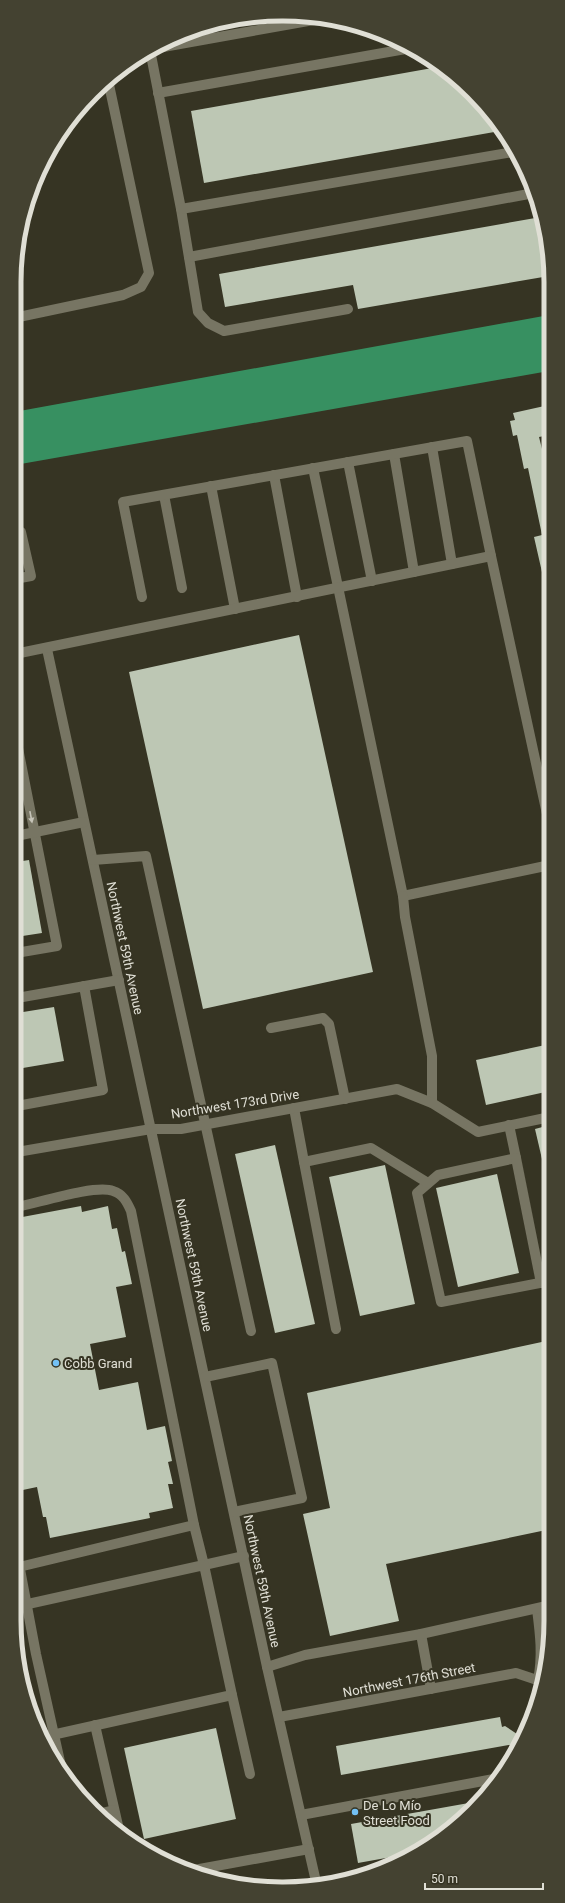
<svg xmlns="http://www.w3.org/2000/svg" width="565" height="1903" font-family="Roboto,sans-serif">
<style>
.water{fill:#379061}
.building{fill:#bdc7b4}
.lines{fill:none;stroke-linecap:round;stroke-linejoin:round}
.minor{stroke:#777563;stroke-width:10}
.oneway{fill:#c6c4b8}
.poi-dot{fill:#73c1f5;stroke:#363423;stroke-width:1.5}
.labels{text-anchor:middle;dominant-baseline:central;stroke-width:4;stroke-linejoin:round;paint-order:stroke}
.street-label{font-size:13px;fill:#e0dfd5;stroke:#363423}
.poi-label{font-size:13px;fill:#e0dfd5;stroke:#363423;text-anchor:start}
.rim{fill:none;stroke:#e0dfd5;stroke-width:5}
</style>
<rect width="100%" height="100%" fill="#363423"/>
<polygon class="water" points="549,315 549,371 15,465 14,412"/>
<g class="building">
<polygon points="438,67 484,105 500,131 204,183 191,111"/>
<polygon points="541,217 549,248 549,276 358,309 353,285 225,307 219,274"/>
<polygon points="549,405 549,435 539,437 546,465 549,464 549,580 544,581 534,537 542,535 528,468 524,469 517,435 513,436 510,421 515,420 513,413"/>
<polygon points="299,635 373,972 203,1009 129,672"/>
<polygon points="29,860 42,933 16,937 16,862"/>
<polygon points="54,1007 64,1061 17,1069 17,1013"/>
<polygon points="550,1044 550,1091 486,1105 476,1060"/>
<polygon points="550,1125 550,1171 545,1172 535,1129"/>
<polygon points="275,1145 315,1324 275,1333 235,1154"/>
<polygon points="385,1165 415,1304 360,1316 329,1177"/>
<polygon points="497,1174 519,1273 458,1287 436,1188"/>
<polygon points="81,1206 82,1212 108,1206 112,1229 117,1228 122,1252 125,1251 132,1284 116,1287 126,1337 90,1344 99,1390 138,1382 147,1430 165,1426 172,1461 168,1462 173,1484 168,1484 173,1508 149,1513 150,1518 50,1538 46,1517 43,1517 37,1487 18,1491 17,1218"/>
<polygon points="551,1340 551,1529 386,1564 399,1621 330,1636 303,1514 330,1508 307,1393"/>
<polygon points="500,1717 502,1727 505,1726 523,1738 520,1743 341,1775 336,1746"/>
<polygon points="216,1728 236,1819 144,1839 124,1748"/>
<polygon points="480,1801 473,1810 432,1844 408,1854 358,1863 351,1824"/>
</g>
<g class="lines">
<g class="minor">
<polyline points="152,49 325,18"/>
<polyline points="150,50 181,209 198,312 208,323 224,331 348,309"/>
<polyline points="158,93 411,48"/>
<polyline points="181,209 513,152"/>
<polyline points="189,257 534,193"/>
<polyline points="14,318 123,295 141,287 149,273 108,80"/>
<polyline points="432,447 452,564"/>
<polyline points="394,454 414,572"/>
<polyline points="348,462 372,581"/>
<polyline points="313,468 403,896 550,865"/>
<polyline points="274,475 297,597"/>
<polyline points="211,486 235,609"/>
<polyline points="164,495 182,588"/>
<polyline points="15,533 21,532 31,576 15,579"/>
<polyline points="142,597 123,502 467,441 491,556"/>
<polyline points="47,649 267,1667 317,1886"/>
<polyline points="15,654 491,556 550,828"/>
<polyline points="16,738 57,946 16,953"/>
<polyline points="16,836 84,822"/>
<polyline points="93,860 146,856 251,1331"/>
<polyline points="403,896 405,917 432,1056 432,1103"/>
<polyline points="17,998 119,980"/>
<polyline points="271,1028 323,1018 329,1024 345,1099"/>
<polyline points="17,1106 103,1090 84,986"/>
<polyline points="294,1108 304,1162"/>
<polyline points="509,1125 516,1158 438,1175 417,1193 441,1302 550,1281"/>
<polyline points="17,1152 151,1129 181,1129 397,1089 432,1103 478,1132 550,1117"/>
<polyline points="516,1158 541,1283"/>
<path d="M 17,1207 C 38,1203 96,1184 113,1191 C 123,1194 127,1202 131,1211 L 194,1525"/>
<polyline points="336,1329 304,1162 371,1148 428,1183"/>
<polyline points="205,1377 272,1363 302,1498 234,1512"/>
<polyline points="19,1564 36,1654 61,1766"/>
<polyline points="19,1567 194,1525 204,1565 244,1556"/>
<polyline points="19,1606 204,1565 232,1695 43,1737"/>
<path d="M 537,1609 C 540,1633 543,1656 538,1680"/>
<polyline points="421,1634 431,1689"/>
<polyline points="267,1667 305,1655 421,1634 551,1605"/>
<polyline points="232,1695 250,1774"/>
<polyline points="279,1717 516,1673 543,1682"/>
<polyline points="95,1725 120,1834"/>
<polyline points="98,1814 114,1810"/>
<polyline points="301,1815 499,1778"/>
<polyline points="194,1870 309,1849"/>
</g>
</g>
<defs><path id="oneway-solid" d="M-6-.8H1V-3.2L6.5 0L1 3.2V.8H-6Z"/></defs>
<use class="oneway" href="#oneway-solid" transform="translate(31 817) rotate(79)"/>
<g class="poi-dot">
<circle cx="56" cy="1363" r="4"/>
<circle cx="355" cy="1812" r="4"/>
</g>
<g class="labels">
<g class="street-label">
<text transform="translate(125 948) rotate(78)">Northwest 59th Avenue</text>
<text transform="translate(235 1104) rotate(-9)">Northwest 173rd Drive</text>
<text transform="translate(194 1265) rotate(78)">Northwest 59th Avenue</text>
<text transform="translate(262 1581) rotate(78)">Northwest 59th Avenue</text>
<text transform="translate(409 1680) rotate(-11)">Northwest 176th Street</text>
</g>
<g class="poi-label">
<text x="64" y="1363">Cobb Grand</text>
<text x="363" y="1805">De Lo Mío<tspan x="363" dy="15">Street Food</tspan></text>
</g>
</g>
<path d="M0 0H565V1903H0ZM282 21H283A261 261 0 0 1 544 282V1621A261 261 0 0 1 283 1882H282A261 261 0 0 1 21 1621V282A261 261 0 0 1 282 21Z" fill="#444231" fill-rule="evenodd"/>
<path class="rim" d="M282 21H283A261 261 0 0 1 544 282V1621A261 261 0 0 1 283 1882H282A261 261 0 0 1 21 1621V282A261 261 0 0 1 282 21Z"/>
<path d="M425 1883v6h118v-6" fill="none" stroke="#e0dfd5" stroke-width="2"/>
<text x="431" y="1883" font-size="12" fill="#e0dfd5" stroke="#363423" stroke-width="3" paint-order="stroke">50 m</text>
</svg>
